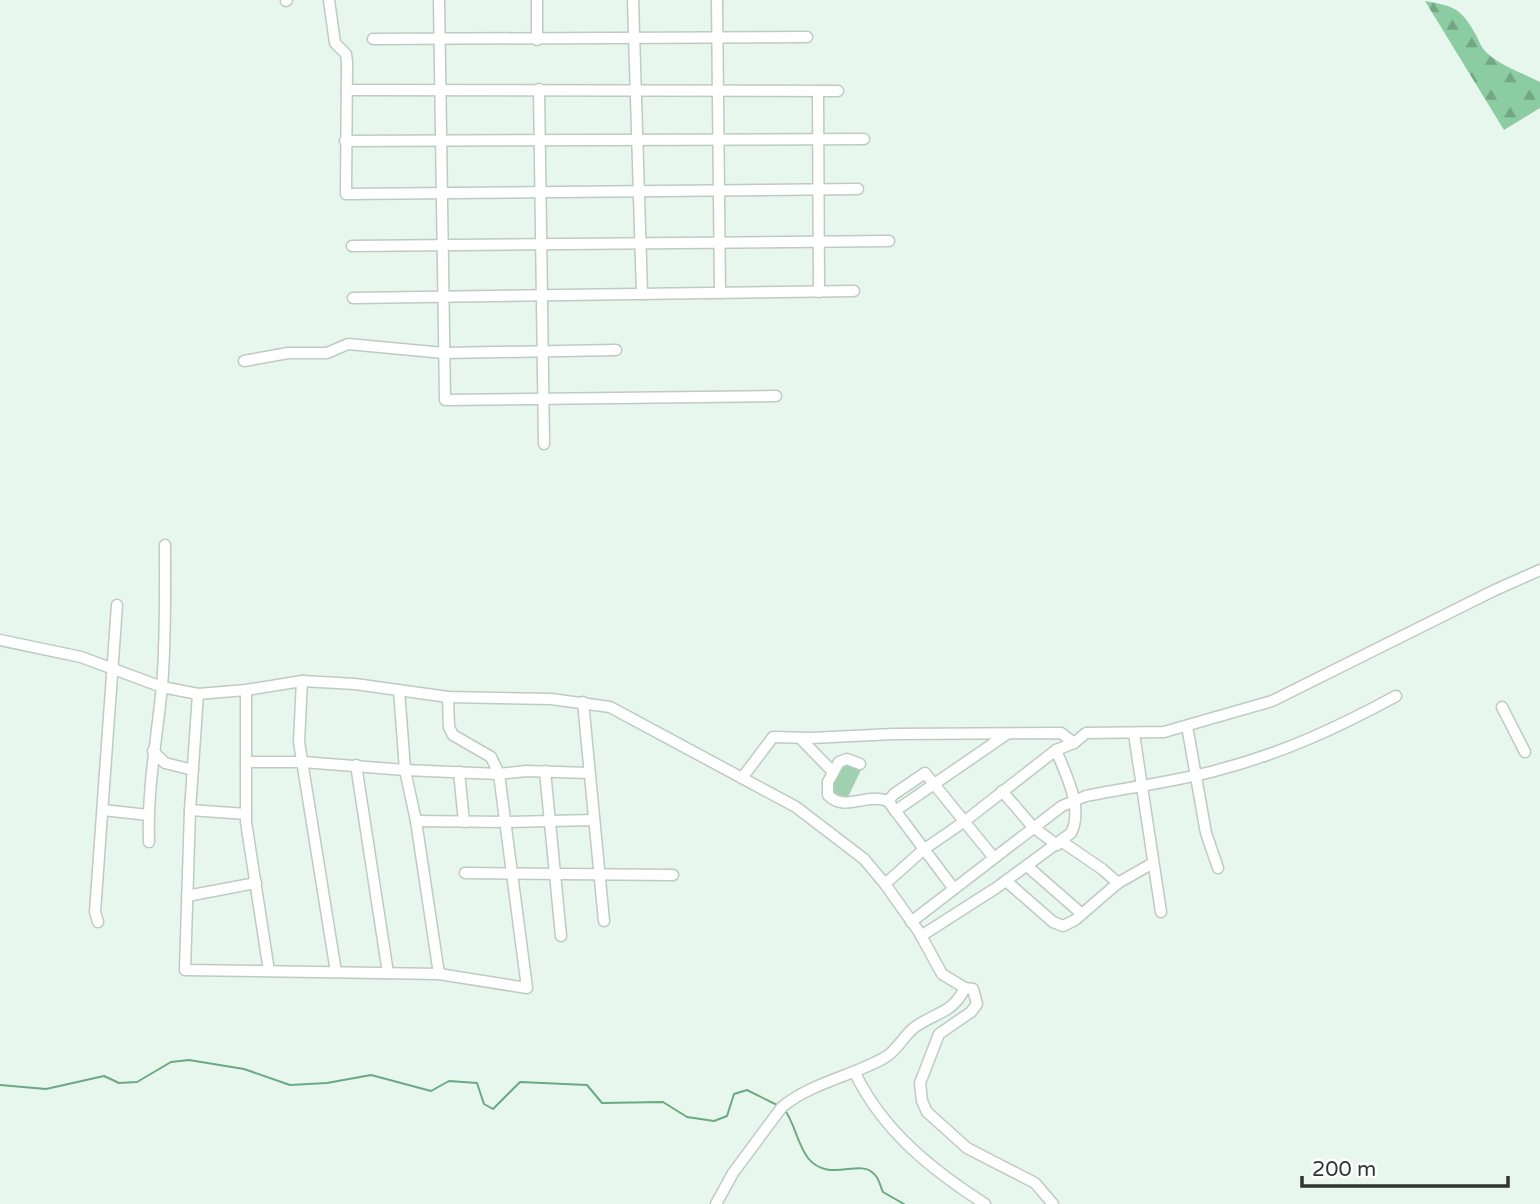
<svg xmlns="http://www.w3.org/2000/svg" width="1540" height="1204" font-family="'Varela Round',sans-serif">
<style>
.forest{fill:url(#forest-firs)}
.pitch{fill:#9fd1b0}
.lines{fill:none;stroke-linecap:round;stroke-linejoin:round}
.stream{stroke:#6aa981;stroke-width:2}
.minor-casing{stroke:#bdcbc1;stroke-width:13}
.minor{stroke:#fff;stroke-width:10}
</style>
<defs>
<pattern id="forest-firs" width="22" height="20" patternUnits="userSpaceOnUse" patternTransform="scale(1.75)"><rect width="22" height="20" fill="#8bcca2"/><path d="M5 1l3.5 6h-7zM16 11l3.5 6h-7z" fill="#72a685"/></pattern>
</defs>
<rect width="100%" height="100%" fill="#e8f7ed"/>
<path class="forest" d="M 1425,1 C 1454,6 1461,8 1476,35 C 1479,41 1482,49 1487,53 C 1502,67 1523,73 1540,82 L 1540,108 L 1504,130 Z"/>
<polygon class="pitch" points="842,762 861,770 847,799 829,791"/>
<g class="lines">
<g class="stream">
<polyline points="0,1085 46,1089 104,1076 119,1083 137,1082 171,1062 189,1060 244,1069 290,1085 327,1083 371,1075 431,1091 449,1081 477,1083 484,1104 493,1109 520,1082 587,1085 602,1103 663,1102 687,1117 714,1121 727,1116 734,1094 747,1090 779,1106"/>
<path d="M 784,1109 C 795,1123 797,1144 808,1158 C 828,1183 859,1159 873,1173 C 879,1177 880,1186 883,1192 L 904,1204"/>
</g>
<g class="minor-casing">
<g id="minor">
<polyline points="329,0 335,43 346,54 347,62 346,194 858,189"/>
<polyline points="439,0 445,400 776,396"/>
<polyline points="537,0 537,40"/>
<polyline points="633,0 642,294"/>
<polyline points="717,0 720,293"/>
<polyline points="286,1 287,0"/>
<polyline points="373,39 807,37"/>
<polyline points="539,89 544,444"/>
<polyline points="347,90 838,91"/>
<polyline points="818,91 819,292"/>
<polyline points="345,141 864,139"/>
<polyline points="352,246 889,241"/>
<polyline points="353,298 854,291"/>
<polyline points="244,361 288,353 327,353 348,344 444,353 616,350"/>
<path d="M 0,640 L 81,657 L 162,687 L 198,694 L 246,690 L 302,681 L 355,684 L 448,697 L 551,699 L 610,707 L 796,807 L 864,859 L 885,884 L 919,932 L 942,974 L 965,988 C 952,1014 936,1012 915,1027 C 904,1035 897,1051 884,1058 C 852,1076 811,1083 782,1107 L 733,1173 L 716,1204"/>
<polyline points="302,681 299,742 336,972"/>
<polyline points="246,690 246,822 269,971"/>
<polyline points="399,690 405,770 416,821 439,974"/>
<polyline points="198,694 190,810 185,970 439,974 527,988 499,774 491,757 453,735 449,727 448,697"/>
<polyline points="583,702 604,921"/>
<polyline points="1502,707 1525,752"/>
<polyline points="1187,726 1206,833 1218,868"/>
<polyline points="1134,734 1161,912"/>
<polyline points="800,738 833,772"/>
<polyline points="153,751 165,763 193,770"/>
<polyline points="246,762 303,762 405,770 498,774 526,771 588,773"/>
<path d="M 860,764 L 847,759 L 839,762 L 828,782 L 828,795 C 845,813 867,792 888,801"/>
<polyline points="356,765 388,973"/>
<polyline points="545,771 561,936"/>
<polyline points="459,772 464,822"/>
<polyline points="742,778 773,737 811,738 894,734 1061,733 1074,743 1086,733 1164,732 1272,701 1495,590 1540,570"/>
<polyline points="1002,791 1033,827 1057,845"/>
<polyline points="103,810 148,815"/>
<polyline points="190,810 246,814"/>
<polyline points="895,811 1007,734"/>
<polyline points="416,821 506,822 594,820"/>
<polyline points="1061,841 1102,869 1118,883"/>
<path d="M 149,842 C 147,789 157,738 162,686 C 166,639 165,592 165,545"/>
<polyline points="1027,866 1082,914"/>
<polyline points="465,873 673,875"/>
<polyline points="1006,881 1053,922 1063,926 1075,920 1118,883 1153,863"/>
<polyline points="885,884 923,850 965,821 1056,750 1074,743"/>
<polyline points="954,889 888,801 894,794 925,773 994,858"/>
<polyline points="187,896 256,883"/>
<polyline points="98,922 95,912 117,605"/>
<path d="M 911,922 L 1062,806 L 1086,796 C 1129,787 1175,782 1218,770 C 1283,753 1337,728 1396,696"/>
<path d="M 921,936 L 996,888 L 1071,833 C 1084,808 1065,773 1056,750"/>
<polyline points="965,988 973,989 977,1004 971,1012 939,1034 920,1083 922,1101 927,1112 967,1148 1035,1183 1053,1204"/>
<path d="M 855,1073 C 883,1131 932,1170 985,1204"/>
</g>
</g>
<use href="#minor" class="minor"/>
</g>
<path d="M1302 1176v10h206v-10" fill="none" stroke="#2f3531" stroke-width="3.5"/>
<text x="1312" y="1176" font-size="21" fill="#2f3531" stroke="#ffffff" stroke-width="5" paint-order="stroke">200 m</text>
</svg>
